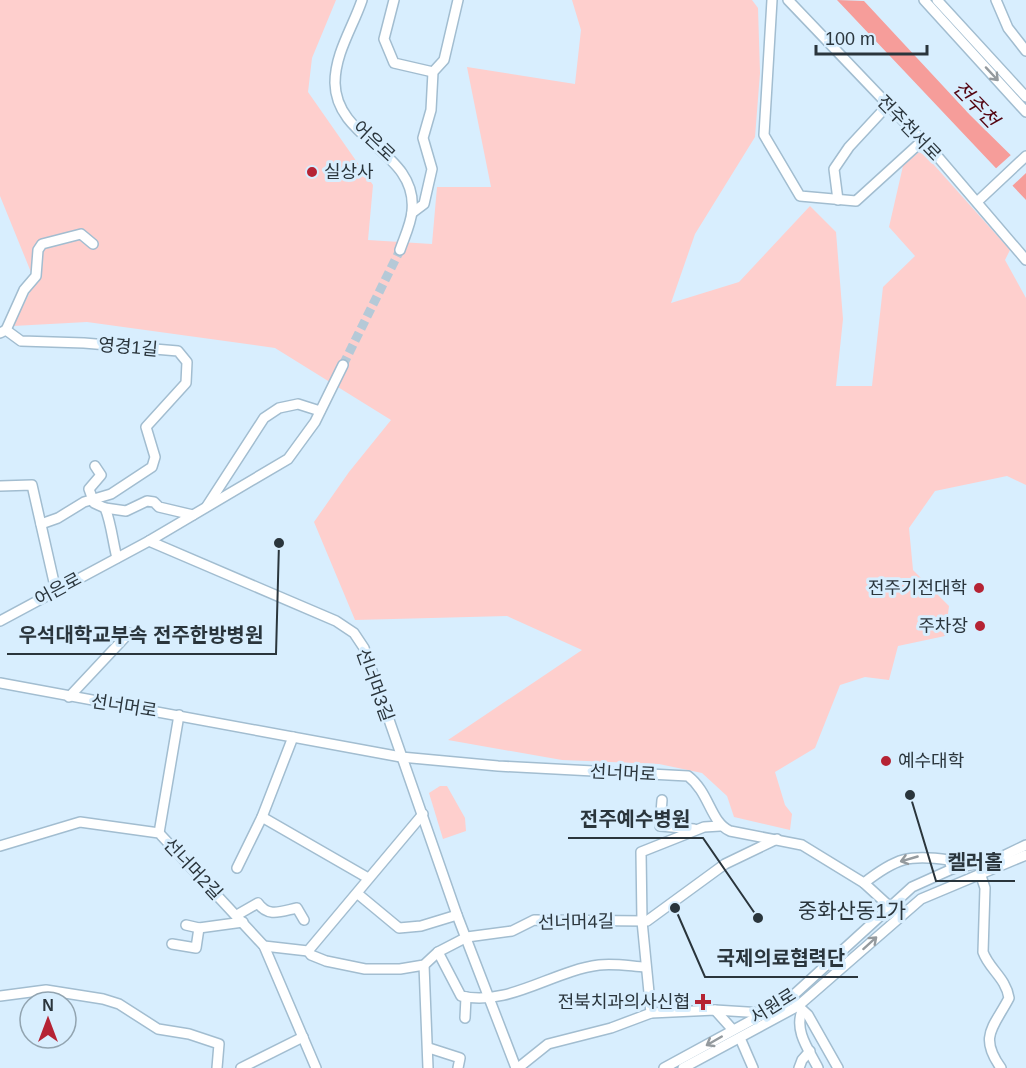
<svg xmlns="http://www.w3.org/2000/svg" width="1026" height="1068" font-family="Arial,'Noto Sans KR',sans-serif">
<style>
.green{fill:#fecfcd}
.water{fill:#f69d9a}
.pier{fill:#d8eefe}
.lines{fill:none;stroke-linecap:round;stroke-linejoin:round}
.minor-tunnel{stroke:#b5c9d7;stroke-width:9;stroke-dasharray:9 4.5;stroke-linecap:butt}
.minor-casing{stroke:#a2bdd0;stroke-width:12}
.minor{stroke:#fff;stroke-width:9}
.oneway{stroke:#949a9e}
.poi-dot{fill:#b52334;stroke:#d8eefe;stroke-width:2}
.labels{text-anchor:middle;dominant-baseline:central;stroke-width:6;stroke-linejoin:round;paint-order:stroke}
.street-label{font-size:18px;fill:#2a353c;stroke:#d8eefe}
.poi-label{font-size:18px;fill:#2a353c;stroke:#d8eefe;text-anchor:end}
.water-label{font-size:20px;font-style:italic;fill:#540410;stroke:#d8eefe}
.quarter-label{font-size:21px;fill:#2a353c;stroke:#d8eefe}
.leader{fill:none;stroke:#2a353c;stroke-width:2}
.callout-dot{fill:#2a353c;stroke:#d8eefe;stroke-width:2}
.callout-label{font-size:20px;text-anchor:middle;font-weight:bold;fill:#2a353c;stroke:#d8eefe;stroke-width:6;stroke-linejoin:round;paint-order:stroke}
</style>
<rect width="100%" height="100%" fill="#d8eefe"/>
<g class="green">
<polygon points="0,0 336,0 312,58 308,92 373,185 368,240 432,244 437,187 491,187 467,67 575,84 581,30 572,0 752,0 758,8 760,73 755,137 695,234 671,303 739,282 810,206 836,232 843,319 836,386 872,386 883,287 915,256 889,227 903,166 919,152 926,156 1010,250 1005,260 1026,298 1026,485 1007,476 935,491 909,528 913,570 949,606 945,636 898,646 889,680 865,677 840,685 815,748 775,772 785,805 792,814 790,830 734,817 727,796 702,773 659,764 562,760 448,740 582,650 507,616 355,620 314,522 349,472 391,420 275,348 87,322 13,326 35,282 0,196"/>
<polygon points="440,786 447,786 465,818 466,831 443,839 429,793"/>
</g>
<polygon class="water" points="837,0 864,1 970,115 1026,170 1026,200"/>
<polygon class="pier" points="1012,154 1026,166 1026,173 1010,188 993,171"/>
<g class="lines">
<polyline class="minor-tunnel" points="343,365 400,250"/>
<g class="minor-casing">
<g id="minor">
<path d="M 362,0 C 353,27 335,53 335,83 C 336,141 418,151 412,211 C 411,224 404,238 400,250"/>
<polyline points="394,0 384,39 394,63 433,72"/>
<polyline points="772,0 764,135 800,196 856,201 922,141"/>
<polyline points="788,0 938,157 1026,260"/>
<polyline points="924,0 1026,112"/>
<polyline points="937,0 1026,97"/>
<polyline points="996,0 1008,28 1026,51"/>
<polyline points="838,200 834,169 849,147 887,106"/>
<polyline points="977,202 1026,156"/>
<polyline points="412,213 424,204 432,169 423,138 431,110 433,72 444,60 458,0"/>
<polyline points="6,330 24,290 36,276 38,250 42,244 81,234 93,244"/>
<polyline points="0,333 6,330 21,341 84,343 178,351 187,362 186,383 146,427 155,457 152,467 111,494 84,502 58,518 41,524"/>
<path d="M 95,466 L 101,475 L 89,489 L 94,503 L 105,508 C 111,522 113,543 117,558"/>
<polyline points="0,486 32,485 56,591"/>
<polyline points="207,506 264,418 279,408 298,404 320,411"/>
<polyline points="105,508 126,511 147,501 154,502 159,507 193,515"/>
<polyline points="149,541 336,621 354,633 364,648 457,915 516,1068"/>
<polyline points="0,621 149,541 288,459 315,422 343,365"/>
<path d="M 0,683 L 401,757 L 498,766 L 688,776 C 710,793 710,822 730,831 L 802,845 L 864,883 L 900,916"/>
<polyline points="69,697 129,633"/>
<polyline points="662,800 660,826 694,829"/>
<polyline points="262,817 368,878"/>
<polyline points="159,833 179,715"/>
<polyline points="0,846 80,822 159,833 264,946 316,1068"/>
<polyline points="237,868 262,817 293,737"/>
<path d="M 980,873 L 985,888 L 983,952 C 989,969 1006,978 1009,998 C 994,1027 978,1036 1001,1068"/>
<path d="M 864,883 C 896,858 909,854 949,860 L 952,869"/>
<polyline points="358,894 399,928 421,926 457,915"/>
<path d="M 237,915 L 258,903 C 268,918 282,911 297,908 L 304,920"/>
<polyline points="186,925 199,928 243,922"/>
<polyline points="172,944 196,948 199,928"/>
<polyline points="264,946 308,951 423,814"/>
<polyline points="308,951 311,955 326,961 365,969 400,969 424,965 438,952 467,937 512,931 534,920 647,921 725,864 777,839"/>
<path d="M 438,952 L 461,996 C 508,1007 552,971 599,965 C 613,963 630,966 645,967"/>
<polyline points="424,965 428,1068"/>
<polyline points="0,996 46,990 103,999 119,1004 158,1029 189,1034 219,1044 217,1068"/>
<polyline points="796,1004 808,1015 838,1068"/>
<polyline points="715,1010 733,1030"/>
<path d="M 802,1011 C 794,1031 809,1050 818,1068"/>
<polyline points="651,1013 642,921 641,852 704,827 720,826"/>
<polyline points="465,1018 466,997"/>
<polyline points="740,1038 753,1068"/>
<polyline points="429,1048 460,1058 458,1068"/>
<polyline points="241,1068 303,1037"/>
<polyline points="518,1068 548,1044 611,1028 651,1013 715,1010 763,1013"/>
<polyline points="664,1068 787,1001 912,887 952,869 997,859 1026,845"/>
<polyline points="683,1068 798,1006 921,899 1026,855"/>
<polyline points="799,1068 802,1060 810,1051"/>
</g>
</g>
<use href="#minor" class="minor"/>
</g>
<defs><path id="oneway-shaft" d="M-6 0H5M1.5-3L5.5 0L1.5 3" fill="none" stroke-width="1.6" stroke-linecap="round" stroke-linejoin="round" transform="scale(1.5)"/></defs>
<g class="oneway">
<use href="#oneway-shaft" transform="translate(992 74) rotate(47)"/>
<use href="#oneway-shaft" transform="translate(909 859) rotate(164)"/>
<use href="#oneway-shaft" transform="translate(870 943) rotate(-42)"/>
<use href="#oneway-shaft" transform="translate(714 1041) rotate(150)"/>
</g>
<g class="poi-dot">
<circle cx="312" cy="172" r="6"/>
<circle cx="979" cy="588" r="6"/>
<circle cx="980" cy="626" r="6"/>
<circle cx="886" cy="761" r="6"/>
<path d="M700 993h6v6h6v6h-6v6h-6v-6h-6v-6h6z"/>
</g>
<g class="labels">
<g class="street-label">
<text transform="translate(909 128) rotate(46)">전주천서로</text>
<text transform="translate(374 141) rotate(43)">어은로</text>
<text transform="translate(128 347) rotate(5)">영경1길</text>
<text transform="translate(58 589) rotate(-28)">어은로</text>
<text transform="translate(375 685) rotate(70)">선너머3길</text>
<text transform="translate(124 706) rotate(9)">선너머로</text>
<text transform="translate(623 773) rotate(3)">선너머로</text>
<text transform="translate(193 869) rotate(47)">선너머2길</text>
<text transform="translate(576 922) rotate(-1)">선너머4길</text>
<text transform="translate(773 1006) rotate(-32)">서원로</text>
</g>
<g class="poi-label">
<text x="324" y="172" text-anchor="start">실상사</text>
<text x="967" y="588">전주기전대학</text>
<text x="968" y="626">주차장</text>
<text x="898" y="761" text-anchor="start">예수대학</text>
<text x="690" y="1002">전북치과의사신협</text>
</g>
<g class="water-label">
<text transform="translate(976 104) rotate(46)">전주천</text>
</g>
<g class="quarter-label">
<text x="852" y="910">중화산동1가</text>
</g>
</g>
<path class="leader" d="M279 543L276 654H7M758 918L703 838H568M910 795L936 881H1015M675 908L705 977H858"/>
<g class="callout-dot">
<circle cx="279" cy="543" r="6"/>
<circle cx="758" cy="918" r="6"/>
<circle cx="910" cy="795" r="6"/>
<circle cx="675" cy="908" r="6"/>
</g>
<g class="callout-label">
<text x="141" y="642">우석대학교부속 전주한방병원</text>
<text x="635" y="826">전주예수병원</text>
<text x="975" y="869">켈러홀</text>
<text x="781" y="965">국제의료협력단</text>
</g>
<g transform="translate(48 1020)"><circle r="28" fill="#d8eefe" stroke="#92a4b0" stroke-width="1.5"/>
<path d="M0-4.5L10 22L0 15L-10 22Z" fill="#b52334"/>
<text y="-9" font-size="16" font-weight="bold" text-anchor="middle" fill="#2a353c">N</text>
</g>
<path d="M816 45v9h111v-9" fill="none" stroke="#2a353c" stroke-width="3"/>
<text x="825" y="45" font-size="18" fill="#2a353c" stroke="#d8eefe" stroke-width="4.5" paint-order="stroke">100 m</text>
</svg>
